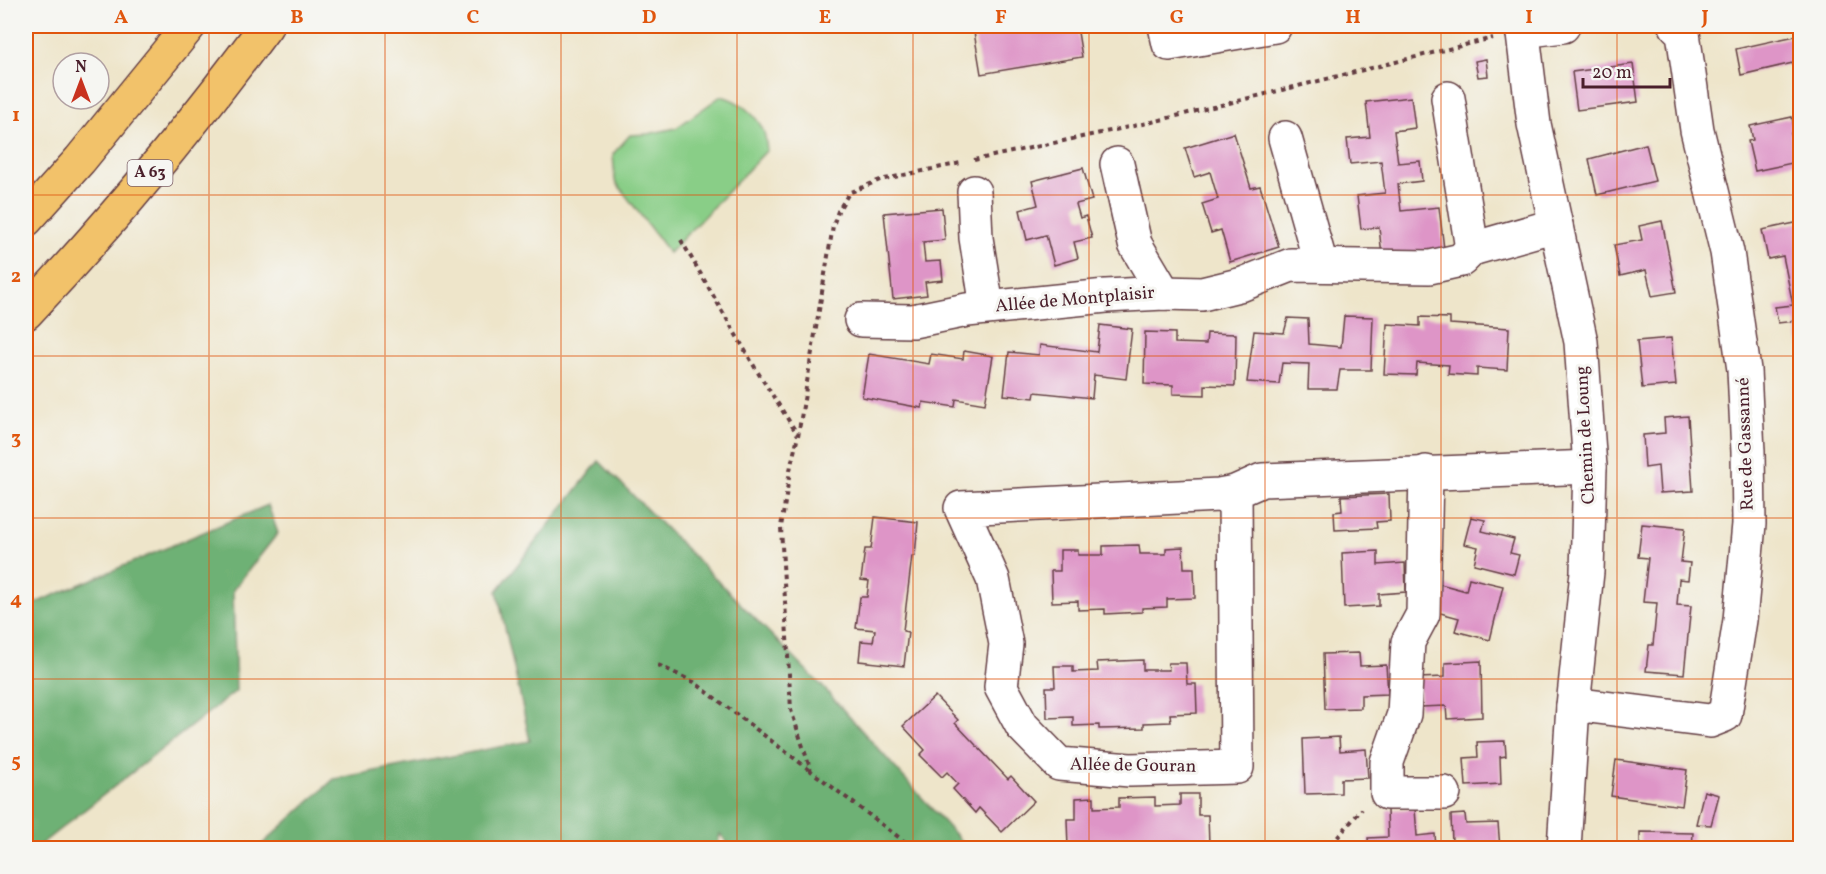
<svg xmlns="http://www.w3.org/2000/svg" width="1826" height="874" font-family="Vollkorn,serif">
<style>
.green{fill:#89ce87;stroke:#6a7659;stroke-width:1.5}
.forest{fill:#6eb174;stroke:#5c6850;stroke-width:1.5}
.building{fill:#de95c7}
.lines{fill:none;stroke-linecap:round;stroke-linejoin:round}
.minor-casing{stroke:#633d43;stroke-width:36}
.highway-casing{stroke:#633d43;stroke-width:36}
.path{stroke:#633d43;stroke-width:4;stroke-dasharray:4.5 4.5;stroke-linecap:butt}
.minor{stroke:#fff;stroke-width:33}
.highway{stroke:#f2c26a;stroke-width:33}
.grid{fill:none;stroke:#e0560e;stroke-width:1.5;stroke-opacity:0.55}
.labels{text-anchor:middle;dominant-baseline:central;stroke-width:6;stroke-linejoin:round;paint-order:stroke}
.shield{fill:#f6f6f2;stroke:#7e6067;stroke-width:1.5}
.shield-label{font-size:16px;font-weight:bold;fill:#4a1f2b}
.street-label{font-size:18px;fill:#4a1f2b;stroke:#f6f6f2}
.neatline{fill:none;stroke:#e0560e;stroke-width:2}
.grid-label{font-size:20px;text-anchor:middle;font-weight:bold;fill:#e0560e}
</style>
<rect width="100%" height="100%" fill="#f6f6f2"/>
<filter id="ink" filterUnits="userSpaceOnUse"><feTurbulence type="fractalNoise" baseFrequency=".0167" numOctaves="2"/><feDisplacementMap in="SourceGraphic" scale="12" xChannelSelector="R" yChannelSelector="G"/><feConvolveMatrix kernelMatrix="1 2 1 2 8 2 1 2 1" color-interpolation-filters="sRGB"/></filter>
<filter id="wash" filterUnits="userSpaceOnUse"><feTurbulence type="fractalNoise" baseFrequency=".008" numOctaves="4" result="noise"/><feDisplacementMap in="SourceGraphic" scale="24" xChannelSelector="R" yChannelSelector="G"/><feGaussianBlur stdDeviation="1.35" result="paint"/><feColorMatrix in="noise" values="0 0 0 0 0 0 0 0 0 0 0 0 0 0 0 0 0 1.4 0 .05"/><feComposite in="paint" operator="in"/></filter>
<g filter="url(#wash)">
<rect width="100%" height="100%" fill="#eee5ca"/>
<path class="green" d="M 721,96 C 738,100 756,114 763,130 C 766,136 766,144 767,150 L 669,253 L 615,181 L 613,154 L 630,135 L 648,134 L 676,128 Z"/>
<g class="forest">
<polygon points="599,461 822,686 967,848 970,848 732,848 720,834 717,848 258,848 334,779 530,741 497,591"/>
<polygon points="268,505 278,533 233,590 236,691 36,848 26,848 26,607"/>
</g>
<g id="blocks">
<g class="building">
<polygon points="973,26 1077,26 1082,57 981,74"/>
<polygon points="1800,35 1800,80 1797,81 1793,63 1741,75 1736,49"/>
<polygon points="1486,59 1488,76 1478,77 1475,61"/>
<polygon points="1633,64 1638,102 1577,110 1572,72"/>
<polygon points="1411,97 1415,128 1394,131 1398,163 1420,161 1422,181 1398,184 1401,211 1439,207 1444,249 1382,256 1379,227 1361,229 1357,196 1385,193 1381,161 1350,164 1347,139 1370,137 1366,102"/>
<polygon points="1792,117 1795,132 1791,133 1797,162 1755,171 1748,141 1753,140 1750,126"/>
<polygon points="1234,133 1251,188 1260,186 1279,247 1230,262 1221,230 1211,233 1202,204 1218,199 1210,172 1194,177 1185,148"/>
<polygon points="1646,144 1655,181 1597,195 1589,159"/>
<polygon points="1083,168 1092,200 1076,204 1080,218 1086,216 1092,238 1074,242 1078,258 1054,265 1046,235 1027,240 1020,210 1038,205 1032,181"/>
<polygon points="942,208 945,240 923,242 925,262 941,261 943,280 925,282 927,295 893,299 884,213"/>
<polygon points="1662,221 1676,292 1652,296 1646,270 1620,276 1614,245 1642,240 1639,226"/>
<polygon points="1800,222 1800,346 1799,346 1795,321 1778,323 1775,307 1793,305 1783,256 1768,259 1762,230"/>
<polygon points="1344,316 1373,317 1371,370 1340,370 1337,389 1308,389 1309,364 1282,363 1279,384 1247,382 1254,331 1284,333 1288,318 1308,319 1309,344 1341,347"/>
<polygon points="1420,317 1450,318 1450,324 1509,328 1507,370 1477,368 1477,376 1448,374 1449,365 1417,363 1416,375 1384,374 1387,324 1420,326"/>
<polygon points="1100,325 1132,329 1126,379 1094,375 1092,398 1035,392 1034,398 1004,395 1009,352 1039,355 1040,345 1097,352"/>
<polygon points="1145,332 1175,333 1175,343 1206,344 1207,333 1236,334 1235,386 1205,385 1205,395 1173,394 1173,385 1144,384"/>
<polygon points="1671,338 1676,385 1642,388 1637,341"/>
<polygon points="964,351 993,356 985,404 956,399 955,407 923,402 922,408 862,397 869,354 929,364 931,354 963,359"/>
<polygon points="1688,416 1693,491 1660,493 1658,466 1645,468 1643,435 1665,433 1664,418"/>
<polygon points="1389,494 1390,521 1376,522 1377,528 1335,530 1334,512 1342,511 1341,496"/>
<polygon points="875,517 918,522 915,556 912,556 903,631 908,632 904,666 859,661 861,641 873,642 875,630 856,628 860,597 867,597 869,581 861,580 865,549 871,549"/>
<polygon points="1471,517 1485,520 1482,531 1514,539 1510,553 1519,555 1514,574 1474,564 1478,547 1464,544"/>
<polygon points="1642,524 1685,528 1681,562 1690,563 1688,580 1679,579 1677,605 1691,606 1684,674 1646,671 1649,645 1653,645 1657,603 1643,602 1648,558 1638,557"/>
<polygon points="1139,545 1140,554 1166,554 1166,548 1183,547 1184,568 1194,568 1195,598 1167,599 1167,607 1142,608 1142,612 1105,614 1105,609 1078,610 1078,601 1052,602 1051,571 1060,571 1060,550 1078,550 1078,555 1103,555 1103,546"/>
<polygon points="1378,551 1378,565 1405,563 1406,592 1379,594 1379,606 1344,608 1342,553"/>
<polygon points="1469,578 1503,586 1490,640 1455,631 1459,618 1433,611 1440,584 1466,591"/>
<polygon points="1359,653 1360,666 1386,665 1388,694 1361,695 1361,708 1325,709 1323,654"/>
<polygon points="1143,660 1143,670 1169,670 1168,663 1186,663 1187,684 1196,684 1197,713 1170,714 1171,722 1144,723 1144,728 1099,729 1099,725 1073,726 1073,717 1047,718 1046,687 1055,687 1054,666 1073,666 1073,672 1098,671 1097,662"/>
<polygon points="1481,661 1482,717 1447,719 1446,706 1420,707 1418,678 1445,677 1445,663"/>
<polygon points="935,696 958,720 955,723 1008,779 1011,776 1034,801 1002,832 979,808 975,813 953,789 958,784 947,772 942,777 920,755 925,750 903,726"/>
<polygon points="1339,737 1340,751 1366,749 1368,778 1341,779 1341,793 1305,794 1303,739"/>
<polygon points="1505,741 1506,756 1500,757 1501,784 1466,786 1464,758 1478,757 1477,742"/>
<polygon points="1616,760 1687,770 1682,806 1611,796"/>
<polygon points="1704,791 1719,795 1711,825 1696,824"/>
<polygon points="1180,794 1198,794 1198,815 1208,815 1209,845 1182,846 1182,848 1068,848 1067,819 1076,819 1076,798 1094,797 1094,808 1119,807 1119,798 1155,797 1155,806 1180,805"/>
<polygon points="1415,809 1417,836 1435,834 1436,848 1369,848 1368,838 1388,837 1387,810"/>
<polygon points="1465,814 1466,824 1498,823 1500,848 1466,848 1466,842 1452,843 1451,815"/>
<polygon points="1640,832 1693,833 1692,848 1640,848"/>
</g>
</g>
</g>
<g filter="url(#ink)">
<use href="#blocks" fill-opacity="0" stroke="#633d43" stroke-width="1.5"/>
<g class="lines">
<g class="minor-casing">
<g id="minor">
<polyline points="1165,26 1169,44 1275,26"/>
<polyline points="1522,26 1534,124 1581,342 1590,467 1587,572 1573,706 1564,848"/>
<polyline points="1522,31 1563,26"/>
<polyline points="1448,98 1472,249"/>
<polyline points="1285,138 1321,265"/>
<polyline points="1117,164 1135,244 1164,293"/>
<polyline points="974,192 976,238 987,307"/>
<polyline points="861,320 913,321 967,310 1106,296 1164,293 1202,294 1243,284 1291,265 1430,267 1461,260 1472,249 1556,225"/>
<polyline points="1426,472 1423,614 1408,642 1404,714 1387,762 1387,793 1444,793"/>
<polyline points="1235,492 1237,767 1130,770 1059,764 1022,726 1001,687 1006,644 993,579 961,508 1219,495 1235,492 1262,480 1590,467"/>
<polyline points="1573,706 1589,706 1710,721 1725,715 1740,620 1749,524 1748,452 1744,370 1727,252 1697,130 1683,33 1676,26"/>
</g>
</g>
<g class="highway-casing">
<g id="highway">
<polyline points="26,220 80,160 189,26"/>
<path d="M 26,313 C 112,222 192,126 266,26"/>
</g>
</g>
<g class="path">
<polyline points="974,160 1152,122 1493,38"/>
<polyline points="681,240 757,371 798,435"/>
<polyline points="658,665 694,682 811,771"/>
<polyline points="913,848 811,771 791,710 781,527 791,465 798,436 833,226 838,211 849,193 880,180 961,163"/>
<polyline points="1323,848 1337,838 1362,809"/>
</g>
<use href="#minor" class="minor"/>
<use href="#highway" class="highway"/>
</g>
</g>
<path class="grid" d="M 209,26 L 209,848M 385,26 L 385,848M 561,26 L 561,848M 737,26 L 737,848M 913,26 L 913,848M 1089,26 L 1089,848M 1265,26 L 1265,848M 1441,26 L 1441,848M 1617,26 L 1617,848M 26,195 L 1800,195M 26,356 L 1800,356M 26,518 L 1800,518M 26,679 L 1800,679"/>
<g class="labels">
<rect class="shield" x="127.5" y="160" width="45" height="26" rx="4.5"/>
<g class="shield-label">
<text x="150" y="173">A 63</text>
</g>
<g class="street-label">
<text transform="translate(1075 300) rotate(-5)">Allée de Montplaisir</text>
<text transform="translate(1586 435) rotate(-93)">Chemin de Loung</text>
<text transform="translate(1746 444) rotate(-92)">Rue de Gassanné</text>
<text transform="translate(1133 766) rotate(1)">Allée de Gouran</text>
</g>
</g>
<rect width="1826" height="874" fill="none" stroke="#f6f6f2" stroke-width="66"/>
<g transform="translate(81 81)"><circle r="28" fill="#f6f6f2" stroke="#b1a0a2" stroke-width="1.5"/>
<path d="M0-4.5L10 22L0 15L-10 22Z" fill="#c8321e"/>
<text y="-9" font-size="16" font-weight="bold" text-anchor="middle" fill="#4a1f2b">N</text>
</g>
<path d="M1583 78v9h87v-9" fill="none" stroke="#4a1f2b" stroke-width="3"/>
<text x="1592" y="78" font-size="18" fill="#4a1f2b" stroke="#f6f6f2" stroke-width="4.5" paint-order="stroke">20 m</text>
<rect x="33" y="33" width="1760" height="808" class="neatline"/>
<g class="grid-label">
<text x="121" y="23">A</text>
<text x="297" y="23">B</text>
<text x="473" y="23">C</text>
<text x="649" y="23">D</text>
<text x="825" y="23">E</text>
<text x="1001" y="23">F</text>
<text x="1177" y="23">G</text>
<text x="1353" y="23">H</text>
<text x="1529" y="23">I</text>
<text x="1705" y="23">J</text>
<text x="16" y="121">1</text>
<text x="16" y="282">2</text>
<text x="16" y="444">3</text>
<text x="16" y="605">4</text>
<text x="16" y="767">5</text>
</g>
</svg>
